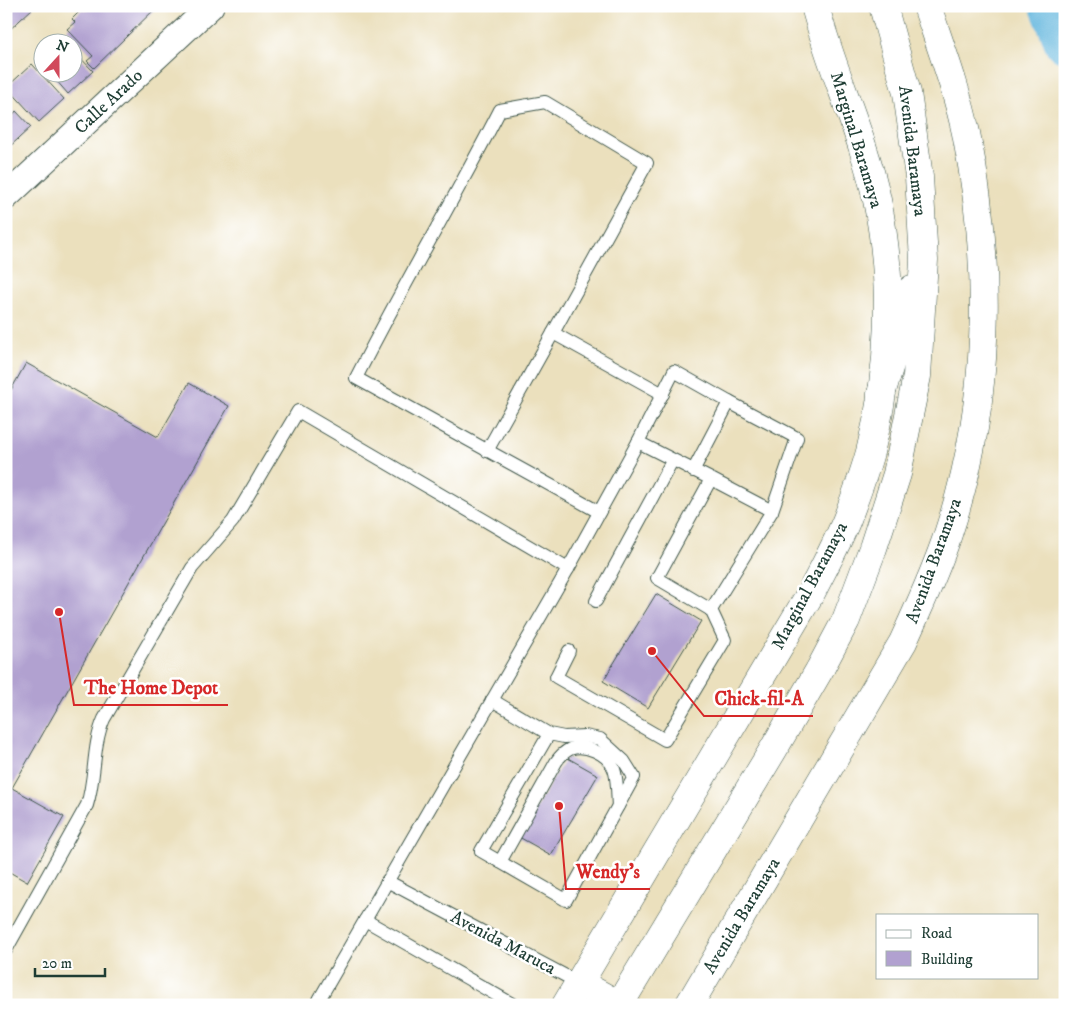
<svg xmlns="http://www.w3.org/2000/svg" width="1071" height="1011" font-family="'IM FELL DW Pica',serif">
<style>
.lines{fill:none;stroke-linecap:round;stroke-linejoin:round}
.river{stroke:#61b5dd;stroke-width:42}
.building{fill:#b1a1d0}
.service-casing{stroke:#3e5549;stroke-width:14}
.minor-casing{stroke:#3e5549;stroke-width:27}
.tertiary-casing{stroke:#3e5549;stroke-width:29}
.trunk-casing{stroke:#3e5549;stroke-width:29}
.service{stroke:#fff;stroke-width:12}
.minor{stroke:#fff;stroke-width:25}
.tertiary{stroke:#fff;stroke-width:28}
.trunk{stroke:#fff;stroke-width:28}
.labels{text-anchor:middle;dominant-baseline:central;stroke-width:5;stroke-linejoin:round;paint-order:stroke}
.street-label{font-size:18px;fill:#1f3d34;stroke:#fff}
.leader{fill:none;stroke:#d62828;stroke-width:2}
.callout-dot{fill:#d62828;stroke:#fff;stroke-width:2}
.callout-label{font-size:19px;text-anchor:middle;font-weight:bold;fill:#d62828;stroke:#fff;stroke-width:5;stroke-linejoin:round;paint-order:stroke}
</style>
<rect width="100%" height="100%" fill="#fff"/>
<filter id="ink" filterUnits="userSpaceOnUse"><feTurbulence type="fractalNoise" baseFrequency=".02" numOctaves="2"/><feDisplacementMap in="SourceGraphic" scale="10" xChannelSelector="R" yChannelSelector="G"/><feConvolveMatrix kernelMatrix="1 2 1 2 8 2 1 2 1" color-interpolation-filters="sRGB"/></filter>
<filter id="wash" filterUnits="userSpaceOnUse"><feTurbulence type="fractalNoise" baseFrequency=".0096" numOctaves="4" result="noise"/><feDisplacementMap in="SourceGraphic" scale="20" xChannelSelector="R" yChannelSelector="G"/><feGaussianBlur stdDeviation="1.12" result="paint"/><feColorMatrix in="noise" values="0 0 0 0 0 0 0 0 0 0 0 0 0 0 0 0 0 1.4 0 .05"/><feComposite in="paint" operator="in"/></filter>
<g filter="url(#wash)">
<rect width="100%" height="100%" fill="#ebe0bd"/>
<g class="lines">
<polyline class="river" points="1051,6 1065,42"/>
</g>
<g id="blocks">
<g class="building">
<polygon points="15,6 32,6 33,8 6,33 6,14"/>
<polygon points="91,6 158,6 94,68 87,61 93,56 67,29 75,22 72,19 83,8 86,11"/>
<polygon points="61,37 66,42 54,42"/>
<polygon points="72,49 93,71 68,94 49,72 72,72"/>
<polygon points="42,53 42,66 36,59"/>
<polygon points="32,64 64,99 39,122 7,87"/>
<polygon points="16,111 31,127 6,150 6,112 11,117"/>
<polygon points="26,363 158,437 189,383 229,406 12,788 64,817 27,882 6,870 6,388 11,390"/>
<polygon points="656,594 701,621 648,708 603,681"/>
<polygon points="566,757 598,775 551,855 519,837"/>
</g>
</g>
</g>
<g filter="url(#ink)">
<use href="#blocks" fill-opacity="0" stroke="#3e5549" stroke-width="1"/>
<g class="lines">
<g class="service-casing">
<g id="service">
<polyline points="638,442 674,371 729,402 797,438 772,511"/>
<polyline points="487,451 553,333"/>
<polyline points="693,471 729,402"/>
<path d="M 599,512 L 356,378 C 402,287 454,200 500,110 L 545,102 L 647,163 L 553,333 L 663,394"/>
<polyline points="568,569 638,442 711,479 657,578 711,610 772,511 711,479"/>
<polyline points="596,601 672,461"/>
<polyline points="569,651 556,677 665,740 725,640 711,610"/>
<polyline points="492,700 549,734 481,851 566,900 634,777 624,761 600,739 585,736 564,737 549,734"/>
<path d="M 500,862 L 556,762 C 560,756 564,752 570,749 C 585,743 607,754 613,767 C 618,776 617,796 618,806"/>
<polyline points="387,881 579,983"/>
<polyline points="365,920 514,1005"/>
<path d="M 6,950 L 87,805 C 96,777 92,746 104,719 L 192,568 L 233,521 L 298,411 L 568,569 L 316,1005"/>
</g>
</g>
<g class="minor-casing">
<polyline id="minor" points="6,197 211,6"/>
</g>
<g class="tertiary-casing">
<g id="tertiary">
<polyline points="579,983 619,1005"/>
<path d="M 566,1005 L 812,591 C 824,567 837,544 847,519 C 855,498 864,474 870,452 C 891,371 894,282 877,200 C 863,134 832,72 815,6"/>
</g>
</g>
<g class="trunk-casing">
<g id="trunk">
<polyline points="881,394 900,332 903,313 912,289"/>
<polyline points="619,1005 773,750 820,669 846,620 873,548 897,474 917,376 924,260 919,177 907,93 883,6"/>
<path d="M 689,1005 L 903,642 C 919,607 936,571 948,534 C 991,405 993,265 966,133 C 957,90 941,48 927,6"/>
</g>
</g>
<use href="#service" class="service"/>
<use href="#minor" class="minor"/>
<use href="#tertiary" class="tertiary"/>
<use href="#trunk" class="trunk"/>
</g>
</g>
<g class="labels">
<g class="street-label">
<text transform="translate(109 102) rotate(-43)">Calle Arado</text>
<text transform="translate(856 140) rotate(73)">Marginal Baramaya</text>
<text transform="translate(912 151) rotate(83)">Avenida Baramaya</text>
<text transform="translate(934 561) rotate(-70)">Avenida Baramaya</text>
<text transform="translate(810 586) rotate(-62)">Marginal Baramaya</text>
<text transform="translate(742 916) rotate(-59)">Avenida Baramaya</text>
<text transform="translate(503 943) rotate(28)">Avenida Maruca</text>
</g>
</g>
<path class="leader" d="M59 612L74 705H228M652 651L704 716H813M559 806L566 889H650"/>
<g class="callout-dot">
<circle cx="59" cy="612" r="5"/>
<circle cx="652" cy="651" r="5"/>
<circle cx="559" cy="806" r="5"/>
</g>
<g class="callout-label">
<text x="151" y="694">The Home Depot</text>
<text x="759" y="705">Chick-fil-A</text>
<text x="608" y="878">Wendy's</text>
</g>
<rect width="1071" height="1011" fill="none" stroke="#fff" stroke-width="25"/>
<rect x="876" y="914" width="162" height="65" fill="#ffffff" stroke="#a5b1ae"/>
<rect x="886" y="930" width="25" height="8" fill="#ffffff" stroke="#a5b1ae"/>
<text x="921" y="938" font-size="15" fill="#1f3d34">Road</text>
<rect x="886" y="951" width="25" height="15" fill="#b1a1d0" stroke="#a5b1ae"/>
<text x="921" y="964" font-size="15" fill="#1f3d34">Building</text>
<g transform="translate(58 58) rotate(21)"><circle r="24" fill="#ffffff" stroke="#a5b1ae"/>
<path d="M0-4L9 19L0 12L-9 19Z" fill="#d1495b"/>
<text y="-8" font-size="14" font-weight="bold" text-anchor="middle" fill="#1f3d34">N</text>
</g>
<path d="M35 968v8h70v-8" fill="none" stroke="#1f3d34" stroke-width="2.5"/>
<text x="42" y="968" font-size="15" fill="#1f3d34" stroke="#ffffff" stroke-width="4" paint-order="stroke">20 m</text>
</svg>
